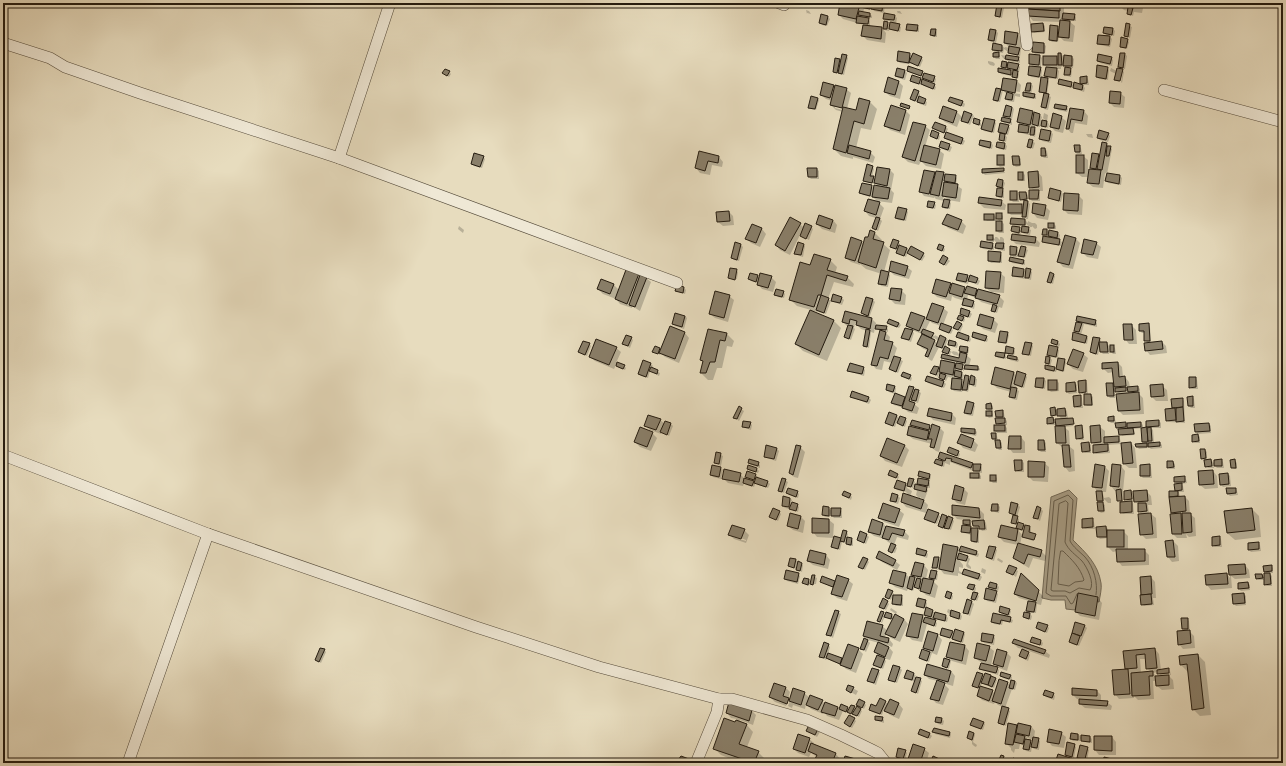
<svg xmlns="http://www.w3.org/2000/svg" width="1286" height="766" font-family="'Libre Bodoni',serif">
<style>
.water{fill:#a59a82;stroke:#716754}
.shadow{fill:#0003;fill-rule:evenodd}
.lines{fill:none;stroke-linecap:round;stroke-linejoin:round}
.shore{stroke:#645a48;stroke-width:1}
.building{fill:#897f6a;stroke:#241b0f}
.minor-casing{stroke:#554b3b;stroke-width:12}
.minor{stroke:#efe8d5;stroke-width:11}
</style>
<rect width="100%" height="100%" fill="#e7dcbe"/>
<filter id="stains"><feTurbulence type="fractalNoise" baseFrequency=".005" numOctaves="4"/><feColorMatrix values="0 0 0 0 .2 0 0 0 0 .09 0 0 0 0 .02 0 0 0 .5 -.17"/></filter>
<radialGradient id="worn" r=".72"><stop offset=".6" stop-color="#630" stop-opacity="0"/><stop offset="1" stop-color="#630" stop-opacity=".3"/></radialGradient>
<path class="water" d="M 1069,490 L 1077,498 L 1073,540 C 1086,553 1098,564 1101,583 C 1102,588 1100,596 1099,602 L 1079,597 L 1075,610 L 1066,609 L 1065,600 L 1051,600 L 1042,598 L 1051,497 Z"/>
<g class="shadow">
<polygon points="841,3 850,3 859,5 861,7 862,3 885,3 884,13 874,11 872,8 872,10 864,9 863,13 870,14 872,16 872,18 867,18 870,21 870,27 882,28 886,33 885,43 867,40 863,36 864,25 843,19 839,15"/>
<polygon points="993,3 1007,3 1006,5"/>
<polygon points="1030,3 1061,3 1064,6 1064,14 1074,15 1076,17 1076,21 1069,21 1075,26 1073,42 1064,41 1059,36 1058,42 1052,42 1050,40 1057,27 1060,30 1060,22 1033,21 1029,16"/>
<polygon points="1117,3 1144,3 1142,13 1134,12 1133,16 1130,15 1128,13 1128,11 1124,10"/>
<polygon points="998,5 1002,6 1004,8 1002,18 998,17 996,15"/>
<polygon points="806,10 809,11 811,14 807,13 807,14"/>
<polygon points="897,11 900,11 902,14 898,13 898,14"/>
<polygon points="895,16 897,18 896,24 901,27 900,32 892,30 889,28 889,31 884,30 885,22 888,23 890,26 891,21 886,21 884,19"/>
<polygon points="828,17 830,19 827,26 822,25 820,23"/>
<polygon points="1043,24 1045,26 1045,32 1034,33 1032,31"/>
<polygon points="1127,25 1132,27 1130,38 1125,36"/>
<polygon points="917,26 919,28 919,32 909,31 907,29"/>
<polygon points="1113,29 1115,31 1114,36 1108,35 1112,39 1110,47 1100,45 1098,43 1108,37 1104,33"/>
<polygon points="935,30 937,32 937,37 933,37 931,35"/>
<polygon points="991,30 996,31 998,33 996,43 991,42 989,40"/>
<polygon points="1018,34 1022,39 1020,57 1011,54 1004,49 1003,53 997,52 1000,55 1000,59 996,59 994,57 996,54 993,50 993,45 1002,46 1005,48 1005,47 1010,48 1005,43"/>
<polygon points="1127,40 1129,42 1127,49 1123,48 1121,46"/>
<polygon points="1044,44 1046,46 1045,54 1035,54 1033,52"/>
<polygon points="910,54 913,57 921,58 923,60 920,67 911,62 910,64 900,63 898,61"/>
<polygon points="1061,54 1064,57 1072,57 1074,59 1073,68 1069,68 1072,71 1071,77 1067,76 1065,74 1066,67 1063,65 1063,66 1061,67 1061,69 1057,69 1059,71 1058,79 1047,78 1045,76 1047,68 1044,65 1056,57 1059,60"/>
<polygon points="1125,54 1127,56 1125,69 1121,69 1119,67"/>
<polygon points="1001,55 1018,58 1020,60 1020,63 1008,61 1003,58"/>
<polygon points="846,56 848,58 844,75 836,73 834,71 836,59 842,60"/>
<polygon points="1040,56 1042,58 1041,66 1032,66 1030,64"/>
<polygon points="1111,58 1113,60 1112,66 1100,63 1098,61"/>
<polygon points="988,61 993,62 995,64 994,66 990,65 988,63"/>
<path d="M 1007,63 L 1009,65 L 1018,65 L 1020,67 L 1019,72 L 1016,71 L 1019,74 L 1018,79 L 1015,78 L 1012,76 L 1001,74 L 999,72 L 1006,70 L 1002,67 ZM 1008,68 L 1010,70 L 1014,71 L 1013,74 L 1011,71 L 1008,71 Z"/>
<polygon points="909,67 934,77 936,79 935,83 931,82 936,87 935,90 924,86 921,83 921,85 913,83 911,81 920,78 929,83 925,78 910,72 908,70"/>
<polygon points="1040,68 1042,70 1041,78 1031,77 1029,75"/>
<polygon points="1107,68 1109,70 1108,80 1099,79 1097,77"/>
<polygon points="1111,68 1117,71 1122,70 1119,82 1115,80 1116,74 1110,71"/>
<polygon points="898,69 905,71 907,73 905,80 898,78 896,76"/>
<polygon points="1123,71 1124,72 1122,83 1121,82"/>
<polygon points="449,72 451,74 449,77 446,75"/>
<polygon points="1086,77 1088,79 1089,85 1083,85 1081,83"/>
<polygon points="889,79 899,82 903,86 900,99 890,96 885,92"/>
<polygon points="1004,79 1017,81 1021,85 1020,92 1006,90 1006,92 1020,94 1020,97 1015,96 1014,102 1008,101 1006,99 1007,95 1003,90 1000,102 996,102 994,100 1000,90 1002,92"/>
<polygon points="1047,79 1049,81 1047,95 1051,97 1048,110 1044,109 1042,107 1045,94 1040,91"/>
<polygon points="1059,83 1071,83 1074,86 1083,86 1085,88 1084,92 1076,89 1073,86 1072,88 1061,85"/>
<polygon points="1031,84 1033,86 1031,94 1036,96 1036,99 1026,98 1024,96 1030,94 1026,90"/>
<path d="M 833,86 L 835,88 L 846,89 L 851,93 L 847,109 L 857,111 L 870,102 L 877,109 L 871,130 L 861,128 L 856,148 L 870,152 L 875,157 L 873,163 L 853,157 L 853,159 L 841,156 L 834,149 L 843,112 L 836,110 L 831,105 L 832,101 L 826,99 L 821,95 ZM 835,106 L 847,109 L 847,111 L 835,108 Z"/>
<polygon points="918,92 920,94 919,97 927,102 926,106 920,104 917,101 917,102 913,101 911,99"/>
<polygon points="1120,93 1125,97 1124,108 1114,107 1110,103"/>
<polygon points="817,98 819,100 816,110 811,109 810,107"/>
<polygon points="951,98 963,102 965,104 964,107 952,103 950,101"/>
<polygon points="1012,107 1014,109 1012,119 1008,118 1012,122 1012,125 1006,123 1010,128 1008,135 1003,134 1007,137 1006,142 1002,141 1000,139 1003,135 999,132 1006,125 1002,121 1009,120 1005,116"/>
<polygon points="1066,107 1068,109 1067,112 1058,110 1056,108"/>
<polygon points="944,108 957,112 963,118 972,114 974,116 970,125 964,122 960,119 957,127 945,122 940,118"/>
<polygon points="1070,109 1084,111 1088,116 1087,125 1075,123 1073,133 1071,133 1067,128"/>
<polygon points="906,111 910,115 905,135 890,130 886,126"/>
<path d="M 1033,112 L 1034,113 L 1040,115 L 1043,118 L 1044,113 L 1048,115 L 1047,122 L 1049,124 L 1048,128 L 1044,127 L 1041,124 L 1040,127 L 1035,126 L 1035,129 L 1036,130 L 1035,137 L 1033,136 L 1030,133 L 1029,135 L 1021,133 L 1019,131 L 1020,124 L 1018,122 ZM 1042,117 L 1047,122 L 1041,121 Z"/>
<polygon points="1061,117 1066,121 1063,133 1055,131 1051,127"/>
<polygon points="979,121 981,123 981,126 976,125 974,123"/>
<polygon points="994,121 996,123 994,133 984,131 982,129"/>
<polygon points="935,123 946,127 948,129 946,133 963,139 965,141 963,145 947,140 945,138 947,134 935,130 933,128"/>
<polygon points="925,126 930,130 925,147 939,150 944,154 941,169 926,166 921,161 919,165 908,162 903,157"/>
<polygon points="1042,130 1051,132 1053,134 1051,143 1042,141 1040,139"/>
<polygon points="938,134 940,136 939,140 931,136"/>
<polygon points="1086,134 1092,134 1093,138 1088,137"/>
<polygon points="1108,134 1110,136 1108,142 1100,140 1098,138"/>
<polygon points="1030,140 1035,143 1033,149 1028,146"/>
<polygon points="942,142 952,147 950,152 942,149 940,147"/>
<polygon points="991,143 993,145 992,149 982,147 980,145"/>
<polygon points="1005,144 1007,146 1006,150 999,149 997,147"/>
<polygon points="1107,144 1112,149 1107,174 1120,176 1122,178 1121,185 1108,183 1106,181 1108,174 1105,173 1103,188 1093,187 1088,183 1089,177 1082,177 1077,173 1083,156 1088,160 1088,169 1094,170 1091,167 1098,155 1100,157"/>
<polygon points="1079,146 1081,148 1082,154 1077,154 1075,152"/>
<polygon points="1045,149 1047,151 1048,158 1044,158 1042,156"/>
<polygon points="699,153 719,157 723,162 722,167 712,165 710,175 700,173 696,168"/>
<polygon points="1003,156 1005,158 1005,166 1000,167 998,165"/>
<polygon points="483,157 485,159 482,168 474,166 472,164"/>
<polygon points="1019,157 1021,159 1021,166 1016,167 1014,165"/>
<polygon points="872,167 874,169 872,177 875,179 890,170 894,174 891,190 894,193 892,203 877,201 872,196 872,197 863,195 861,193 863,184 872,186 874,189 879,187 875,183 874,184 866,182 864,180"/>
<polygon points="817,169 819,171 819,179 811,179 809,177"/>
<polygon points="1003,169 1005,173 985,175 983,173"/>
<polygon points="1038,172 1042,177 1043,191 1039,191 1040,193 1040,201 1032,201 1030,199 1034,191 1030,187"/>
<path d="M 934,173 L 936,175 L 944,173 L 945,175 L 955,176 L 957,178 L 956,185 L 962,189 L 960,202 L 948,200 L 951,203 L 950,209 L 945,209 L 943,207 L 944,201 L 936,199 L 934,197 L 934,198 L 924,196 L 920,191 ZM 944,196 L 949,201 L 943,200 Z"/>
<polygon points="1023,173 1025,175 1025,181 1021,181 1019,179"/>
<polygon points="1003,181 1005,183 1003,190 1004,191 1004,198 999,198 997,196 1001,189 997,186"/>
<polygon points="1017,192 1019,194 1019,202 1013,202 1011,200"/>
<polygon points="1061,192 1063,194 1061,202 1051,199 1049,197"/>
<polygon points="1026,193 1028,195 1028,201 1027,201 1030,204 1028,219 1026,219 1024,217 1024,215 1011,215 1009,213 1022,205 1025,208 1025,201 1023,201 1021,199"/>
<polygon points="1078,195 1083,200 1082,215 1068,214 1064,210"/>
<polygon points="1001,201 1006,205 1005,210 984,208 979,203"/>
<polygon points="879,203 884,208 880,219 882,221 878,231 873,228 876,218 869,216 865,211"/>
<polygon points="934,203 936,205 935,209 930,208 928,206"/>
<polygon points="1045,206 1050,211 1048,220 1037,218 1033,213"/>
<polygon points="906,210 908,212 906,221 898,220 896,218"/>
<polygon points="729,212 733,216 734,225 723,226 718,222"/>
<polygon points="1001,214 1003,216 1003,220 1000,220 1004,224 1004,233 999,233 997,231 1000,222 996,217 996,221 987,221 985,219 994,215 997,218"/>
<polygon points="833,220 837,225 835,233 822,229 817,224"/>
<path d="M 1025,220 L 1028,223 L 1028,221 L 1032,223 L 1035,223 L 1037,225 L 1037,228 L 1035,229 L 1032,226 L 1032,227 L 1030,227 L 1026,224 L 1026,228 L 1031,230 L 1030,235 L 1024,234 L 1021,231 L 1020,236 L 1035,238 L 1040,243 L 1039,247 L 1016,244 L 1012,240 L 1016,235 L 1012,231 L 1015,227 L 1012,224 ZM 1017,226 L 1023,226 L 1022,231 Z"/>
<polygon points="961,221 966,226 963,234 948,228 944,224"/>
<polygon points="800,224 804,228 811,227 813,229 809,240 800,235 790,255 780,250 776,245"/>
<polygon points="1054,224 1056,226 1056,229 1051,229 1049,227"/>
<polygon points="752,225 762,229 766,234 760,247 751,243 747,239"/>
<polygon points="459,226 464,230 463,233 458,229"/>
<polygon points="1047,230 1050,233 1058,233 1060,235 1059,240 1062,242 1061,246 1045,243 1043,241 1047,238 1043,235"/>
<polygon points="875,233 882,240 881,242 890,250 884,272 888,273 890,275 888,287 881,286 880,284 882,274 866,269 860,264 860,265 851,262 846,258 861,241 864,244"/>
<polygon points="992,236 995,239 995,237 997,237 1000,240 1000,237 1002,237 1004,239 1004,243 1002,243 1005,246 1005,251 998,250 996,248 997,243 994,240 994,242 991,242 994,246 994,250 983,249 981,247 991,243 988,240"/>
<polygon points="1065,236 1076,239 1080,243 1073,269 1063,267 1059,262"/>
<polygon points="898,242 900,244 900,246 907,248 910,251 923,254 925,256 922,261 908,252 906,257 899,254 897,252 898,251 891,247"/>
<polygon points="1096,243 1101,247 1098,259 1087,257 1082,252"/>
<polygon points="735,244 741,245 743,247 739,261 734,260 732,258"/>
<polygon points="803,244 805,246 803,257 797,255 795,253"/>
<polygon points="943,247 945,249 944,252 938,249"/>
<polygon points="1022,247 1028,250 1025,258 1019,255"/>
<polygon points="1016,248 1018,250 1018,257 1013,257 1011,255"/>
<polygon points="1000,253 1002,255 1002,263 991,263 989,261"/>
<polygon points="944,256 950,261 946,266 940,262"/>
<polygon points="830,260 837,267 835,274 847,277 854,284 853,287 834,282 828,299 831,301 826,314 814,311 813,312 834,321 841,328 827,361 803,351 796,344 811,310 797,306 790,299 811,266"/>
<polygon points="1023,260 1025,262 1025,265 1012,263 1010,261"/>
<polygon points="907,267 912,271 909,279 894,275 890,271"/>
<polygon points="628,268 646,278 651,282 640,311 632,306 632,308 620,304 616,299 603,294 598,289 602,280 614,285 619,290"/>
<polygon points="736,270 738,272 737,279 730,278 730,279 729,278"/>
<polygon points="1024,270 1027,273 1030,270 1032,272 1031,280 1028,279 1025,276 1025,279 1015,277 1013,275"/>
<polygon points="1000,273 1005,277 1004,293 991,292 986,288"/>
<polygon points="958,274 968,276 970,278 978,279 980,281 978,285 971,282 969,280 968,284 959,282 957,280"/>
<polygon points="1053,274 1055,276 1053,284 1048,282"/>
<polygon points="758,276 759,278 771,277 776,282 773,292 762,289 758,284 758,283 751,281 749,279"/>
<polygon points="950,284 952,286 964,288 966,290 977,290 978,292 999,296 1004,301 1002,308 999,307 997,313 994,312 992,310 994,306 981,302 977,298 968,295 967,300 973,302 975,304 974,309 966,306 964,304 965,301 955,298 952,296 951,301 937,297 933,293"/>
<polygon points="678,286 684,288 686,290 685,294 679,292 677,290"/>
<polygon points="901,290 906,295 905,305 895,304 890,299"/>
<polygon points="783,292 785,294 784,298 778,297 776,295"/>
<polygon points="834,295 842,298 844,300 842,305 834,302 832,300"/>
<polygon points="729,296 734,300 728,322 715,318 710,314"/>
<polygon points="873,300 875,302 869,318 872,319 876,323 876,326 886,327 888,329 888,332 884,331 890,337 889,342 892,343 897,348 894,357 903,361 898,373 890,369 892,363 884,361 882,370 876,369 872,364 881,331 875,327 874,333 871,332 869,348 864,346 867,331 861,329 857,325 857,324 855,323 854,328 855,329 851,340 845,337 848,327 843,322 846,312 866,317 862,313"/>
<path d="M 932,304 L 943,308 L 948,312 L 943,325 L 953,330 L 951,334 L 942,331 L 940,329 L 941,326 L 932,323 L 930,321 L 925,331 L 935,336 L 935,335 L 940,338 L 946,338 L 948,340 L 945,347 L 952,352 L 953,351 L 957,352 L 960,355 L 963,354 L 960,351 L 967,348 L 969,350 L 968,354 L 965,354 L 971,359 L 969,366 L 978,367 L 980,369 L 979,371 L 968,370 L 964,367 L 964,371 L 963,371 L 964,366 L 962,366 L 961,371 L 959,370 L 960,371 L 960,374 L 962,375 L 962,373 L 964,375 L 963,379 L 960,378 L 964,383 L 969,377 L 971,379 L 971,377 L 977,379 L 976,387 L 972,386 L 970,384 L 968,392 L 965,391 L 963,389 L 962,392 L 954,391 L 952,389 L 953,378 L 948,377 L 946,381 L 940,377 L 941,373 L 940,371 L 938,377 L 932,373 L 938,368 L 940,371 L 946,362 L 942,357 L 960,359 L 960,356 L 954,355 L 951,352 L 950,355 L 944,352 L 944,350 L 939,347 L 932,361 L 930,360 L 926,356 L 928,351 L 922,348 L 918,344 L 922,334 L 912,330 L 907,325 L 924,318 L 927,320 ZM 932,338 L 934,339 L 934,338 L 939,341 L 938,344 Z"/>
<polygon points="970,312 972,314 970,318 963,316 961,314"/>
<polygon points="685,316 687,318 684,329 675,326 673,324"/>
<polygon points="963,317 965,319 964,322 958,319"/>
<polygon points="1078,317 1095,321 1097,323 1097,327 1084,324 1081,335 1086,336 1088,338 1087,344 1075,341 1073,339 1079,335 1075,331"/>
<polygon points="993,319 998,324 995,333 983,329 978,324"/>
<polygon points="888,323 899,323 901,325 899,328 890,325"/>
<polygon points="961,324 963,326 960,332 955,328"/>
<polygon points="1148,324 1150,327 1151,343 1162,342 1166,346 1167,353 1150,355 1146,350 1148,343 1145,340 1145,333 1142,333 1140,331"/>
<polygon points="1131,325 1136,330 1137,344 1129,344 1125,339"/>
<polygon points="670,328 685,333 689,338 679,363 665,357 661,353 660,355 654,351 659,349 661,351"/>
<polygon points="709,330 727,334 734,341 732,347 727,346 722,368 717,368 713,380 708,380 701,373 704,362 701,360"/>
<polygon points="912,331 914,333 911,342 904,339 902,337"/>
<polygon points="1007,333 1009,335 1007,344 1001,343 999,341"/>
<polygon points="958,337 969,337 971,339 970,342 960,339"/>
<polygon points="973,337 986,337 988,339 987,342 975,339"/>
<polygon points="631,338 633,340 630,348 623,344"/>
<polygon points="1099,339 1101,341 1101,343 1107,343 1109,346 1113,346 1115,348 1116,354 1113,354 1109,350 1109,354 1103,354 1101,352 1100,347 1098,355 1093,354 1091,352"/>
<polygon points="956,342 958,344 957,348 951,346 949,344"/>
<polygon points="1058,342 1060,344 1059,347 1054,345 1052,343"/>
<polygon points="589,344 591,346 587,356 582,354 580,352"/>
<polygon points="1031,344 1033,346 1031,356 1026,355 1024,353"/>
<polygon points="616,348 621,352 616,363 624,366 626,368 625,370 619,368 616,365 614,369 595,361 590,357"/>
<polygon points="1057,348 1059,350 1058,358 1050,357 1048,355"/>
<polygon points="1013,349 1015,351 1014,356 1008,354 1006,352"/>
<polygon points="1004,354 1006,356 1006,359 998,358 996,356"/>
<polygon points="1083,354 1088,358 1083,372 1073,369 1068,364"/>
<polygon points="1008,358 1017,358 1019,360 1018,362 1010,360"/>
<polygon points="1050,358 1052,360 1050,367 1055,368 1057,370 1059,359 1064,360 1066,362 1064,372 1059,371 1057,369 1056,372 1048,371 1046,369 1050,367 1046,363"/>
<polygon points="1118,363 1122,367 1123,377 1125,377 1129,382 1130,388 1138,387 1140,389 1140,392 1138,393 1143,398 1144,414 1123,415 1119,411 1119,394 1115,390 1115,398 1110,398 1108,396 1113,384 1115,386 1114,372 1108,373 1103,368"/>
<polygon points="651,364 653,366 651,368 660,373 659,376 650,371 648,378 641,376 639,374"/>
<polygon points="863,368 865,370 864,376 851,372 849,370"/>
<polygon points="996,369 1014,373 1017,376 1025,375 1027,377 1024,388 1016,386 1016,389 1019,391 1017,400 1012,399 1010,397 1011,392 997,388 992,383"/>
<polygon points="902,376 910,376 912,378 911,381"/>
<polygon points="927,377 944,382 946,384 944,388 928,383 926,381"/>
<polygon points="1195,378 1197,380 1198,389 1192,389 1190,387"/>
<polygon points="1044,379 1046,381 1045,389 1038,388 1036,386"/>
<polygon points="1057,381 1059,383 1059,391 1051,392 1049,390"/>
<polygon points="1085,381 1087,383 1088,395 1091,395 1093,397 1093,406 1087,406 1085,404 1085,394 1082,394 1080,392"/>
<polygon points="1075,383 1077,385 1077,393 1069,394 1067,392"/>
<polygon points="894,386 896,388 895,394 889,392 887,390"/>
<polygon points="1162,386 1167,390 1168,401 1156,401 1152,397"/>
<polygon points="913,388 921,393 918,403 915,402 914,404 919,408 917,414 908,412 904,408 894,405 892,403 905,397 906,399"/>
<polygon points="852,396 869,398 871,400 869,404 854,398"/>
<polygon points="1080,396 1082,398 1083,408 1077,408 1075,406"/>
<polygon points="1192,397 1194,399 1195,408 1191,408 1189,406 1188,398"/>
<polygon points="1182,399 1184,401 1185,423 1169,422 1166,420 1173,409 1172,400"/>
<polygon points="973,404 975,406 973,416 967,415 965,413"/>
<polygon points="991,404 993,406 993,410 990,411 993,414 993,417 989,418 987,416 990,412 987,409"/>
<polygon points="739,408 744,411 739,421 734,417"/>
<polygon points="1055,408 1056,410 1065,409 1067,411 1068,419 1074,419 1073,419 1073,426 1064,427 1069,431 1070,447 1074,450 1075,471 1069,472 1065,467 1063,447 1062,447 1057,443 1059,427 1057,425 1050,425 1048,423 1053,418 1057,422 1062,420 1059,416 1061,416 1061,414 1052,415"/>
<polygon points="1002,411 1004,413 1005,419 1007,421 1007,425 1004,425 1007,428 1007,433 997,433 995,431 999,426 997,423 999,419 997,417 996,412"/>
<polygon points="889,413 897,416 900,419 905,419 907,421 905,427 897,422 895,427 888,424 886,422"/>
<polygon points="952,414 956,418 955,425 933,420 929,415"/>
<polygon points="1113,417 1115,419 1116,423 1111,423 1109,421"/>
<polygon points="660,420 665,424 671,424 673,426 669,436 662,432 661,434 650,430 645,425"/>
<polygon points="1159,421 1161,423 1161,428 1151,428 1153,430 1154,443 1160,443 1162,445 1162,448 1151,449 1148,446 1148,448 1139,449 1137,447 1145,444 1143,442 1142,428 1134,429 1135,435 1122,436 1116,427 1126,423 1128,426 1141,423 1143,425 1143,429 1147,428 1147,422"/>
<polygon points="750,423 752,425 751,430 745,428 743,426"/>
<polygon points="1209,424 1211,426 1211,433 1198,434 1196,432"/>
<polygon points="912,425 929,426 932,429 933,426 940,428 944,432 939,452 936,451 931,447 932,444 913,439 908,435 915,429"/>
<polygon points="1081,427 1083,429 1084,440 1079,440 1077,438"/>
<polygon points="1100,427 1105,431 1105,438 1118,437 1120,439 1121,444 1107,445 1109,447 1110,453 1096,454 1094,452 1096,446 1092,442"/>
<polygon points="962,429 975,430 977,432 976,436 964,434 962,432"/>
<polygon points="652,433 657,438 651,451 640,447 635,442"/>
<polygon points="995,434 997,436 998,441 1000,441 1002,443 1002,450 999,450 997,448 996,441 995,441 993,439"/>
<polygon points="1198,435 1200,437 1200,443 1195,443 1193,441"/>
<polygon points="1021,437 1025,442 1025,453 1013,453 1009,448"/>
<polygon points="973,440 978,445 975,452 963,448 959,443"/>
<polygon points="1044,441 1046,443 1046,452 1041,452 1039,450"/>
<polygon points="1089,443 1091,445 1091,453 1085,453 1083,451"/>
<polygon points="1131,443 1135,448 1137,468 1129,468 1124,464"/>
<polygon points="905,446 909,450 902,467 885,461 881,456"/>
<polygon points="800,447 805,452 798,478 794,477 790,473"/>
<polygon points="777,449 779,451 776,461 767,458 765,456"/>
<polygon points="1205,450 1207,452 1207,460 1211,460 1215,464 1221,460 1223,462 1224,468 1217,468 1213,464 1214,468 1208,468 1202,458"/>
<polygon points="948,452 958,452 960,454 959,457 950,454"/>
<polygon points="717,453 723,456 721,466 715,463"/>
<polygon points="941,454 973,465 980,465 982,467 982,473 976,472 950,462 950,465 945,463 944,467 937,465 935,463 936,460 944,463 939,458"/>
<polygon points="1022,461 1024,463 1024,472 1018,472 1016,470"/>
<polygon points="1235,461 1237,463 1237,469 1234,469 1232,467"/>
<polygon points="1173,462 1175,464 1175,469 1170,469 1168,467"/>
<polygon points="749,463 758,463 760,465 760,468 751,465"/>
<polygon points="1044,463 1049,467 1048,482 1033,481 1029,477"/>
<polygon points="1096,465 1105,467 1109,471 1106,492 1101,492 1103,494 1104,498 1109,497 1111,499 1111,503 1108,503 1104,499 1104,502 1102,503 1105,505 1105,512 1101,513 1099,511 1100,503 1097,501 1098,492 1093,486"/>
<polygon points="1149,465 1151,467 1152,478 1143,478 1141,476 1141,466"/>
<polygon points="1121,466 1125,471 1123,491 1123,503 1129,503 1125,499 1131,491 1135,495 1146,491 1151,496 1152,505 1148,505 1149,514 1151,514 1156,518 1157,538 1146,539 1141,534 1142,515 1139,511 1139,505 1135,501 1130,501 1133,504 1134,514 1123,514 1121,512 1121,502 1118,500 1117,491 1115,491 1111,486"/>
<polygon points="721,468 723,470 721,479 713,477 711,475"/>
<polygon points="748,469 757,469 759,471 758,473 750,471"/>
<polygon points="1213,471 1217,476 1218,488 1205,489 1200,485"/>
<polygon points="740,474 745,479 750,481 746,477 756,475 758,477 757,478 768,482 770,484 768,488 758,485 756,482 754,487 746,485 744,483 743,486 728,483 723,478"/>
<polygon points="889,474 897,475 899,477 897,481 905,483 907,485 907,488 912,491 910,497 906,492 897,490 895,488 898,479"/>
<polygon points="929,474 931,476 930,480 926,479 930,483 930,488 925,487 928,490 924,501 928,505 926,513 906,507 902,502 919,499 924,500 920,497 920,499 916,495 917,491 915,489 919,479 924,480 919,475"/>
<polygon points="979,474 981,476 981,479 973,479 971,477"/>
<polygon points="1228,474 1230,476 1231,486 1223,487 1221,485"/>
<polygon points="995,476 997,478 997,483 993,483 991,481"/>
<polygon points="1184,477 1186,479 1187,483 1181,484 1183,486 1184,492 1179,492 1180,497 1185,497 1189,501 1190,514 1195,518 1196,536 1189,537 1186,534 1187,538 1177,538 1173,534 1170,498 1172,498 1170,496 1176,492 1176,485 1177,485 1175,482"/>
<polygon points="782,479 788,482 784,493 779,491"/>
<polygon points="913,480 915,482 913,488 908,486"/>
<polygon points="956,487 964,489 968,493 965,505 957,503 953,499"/>
<polygon points="1235,489 1237,491 1238,495 1230,496 1228,494"/>
<polygon points="797,492 799,494 798,498 789,495 787,493"/>
<polygon points="843,495 850,495 852,497 851,500"/>
<polygon points="893,495 898,496 900,498 898,504 893,502 891,500"/>
<polygon points="790,498 792,500 791,503 797,505 799,507 798,512 790,509 785,508 783,506"/>
<polygon points="998,505 1000,507 999,513 995,512 993,510"/>
<polygon points="1018,505 1020,507 1017,517 1019,519 1019,523 1030,527 1031,529 1031,533 1034,535 1033,541 1025,538 1022,535 1020,545 1041,551 1046,556 1045,561 1033,558 1029,568 1019,562 1014,557 1018,545 1004,542 999,537 1018,530 1023,536 1025,532 1019,530 1017,528 1018,526 1013,523 1014,516 1010,513"/>
<polygon points="828,508 832,511 840,509 842,511 842,518 834,518 830,514 830,517 825,517 823,515"/>
<path d="M 979,509 L 984,514 L 984,520 L 986,523 L 987,530 L 982,531 L 980,528 L 976,528 L 979,531 L 979,543 L 974,543 L 972,541 L 972,535 L 964,533 L 962,531 L 967,527 L 964,524 L 964,520 L 957,519 L 953,514 ZM 968,520 L 973,521 L 974,526 L 977,529 L 972,529 L 969,526 L 971,526 L 971,523 Z"/>
<polygon points="1041,509 1043,511 1040,521 1035,518"/>
<polygon points="1252,509 1259,516 1261,537 1235,540 1227,533 1225,512"/>
<polygon points="899,510 904,514 899,527 884,522 879,518"/>
<polygon points="779,512 781,514 778,521 770,517"/>
<polygon points="938,514 941,517 940,517 937,524 927,521 926,519"/>
<polygon points="801,517 805,521 803,533 793,530 788,526"/>
<polygon points="947,517 948,519 952,519 954,521 951,530 946,528 945,529 941,528 939,526"/>
<polygon points="813,519 829,520 834,524 833,538 817,537 813,532"/>
<polygon points="1092,520 1094,522 1095,529 1085,529 1083,527"/>
<polygon points="883,523 887,528 904,531 909,536 908,540 897,537 894,545 897,548 895,553 889,551 892,544 888,542 885,539 874,536 869,532"/>
<polygon points="1106,527 1108,529 1108,531 1123,531 1128,536 1128,550 1144,550 1149,555 1149,565 1122,566 1118,561 1117,551 1113,552 1108,547 1108,538 1100,539 1098,537 1097,528"/>
<path d="M 744,530 L 749,535 L 746,543 L 734,539 L 729,534 ZM 733,535 L 746,540 L 746,541 L 733,537 Z"/>
<polygon points="846,532 848,534 847,538 851,539 853,541 853,546 849,546 847,544 842,542 840,550 834,548 832,546 842,539"/>
<polygon points="867,535 869,537 866,544 858,540"/>
<polygon points="1219,537 1221,539 1222,547 1215,547 1213,545"/>
<polygon points="1173,541 1178,546 1179,561 1172,562 1168,557 1166,542"/>
<polygon points="1258,543 1260,545 1261,551 1251,552 1249,550"/>
<polygon points="958,548 960,550 977,552 979,554 978,557 962,552 962,555 968,557 970,559 968,564 971,567 971,569 968,568 966,566 967,562 959,560 963,565 963,568 959,567 959,571 964,574 980,575 982,577 980,581 958,573 958,576 944,574 939,568 939,570 935,569 933,567 939,558 941,561"/>
<polygon points="995,548 997,550 994,561 989,559 987,557"/>
<polygon points="810,551 826,555 830,560 828,569 813,565 808,561"/>
<polygon points="926,552 928,554 927,558 919,555 917,553"/>
<polygon points="877,557 895,561 900,565 897,570 882,562"/>
<polygon points="998,558 1003,561 1002,563 997,560"/>
<polygon points="791,559 796,560 803,565 802,572 789,566"/>
<polygon points="867,560 869,562 865,570 859,566"/>
<polygon points="915,563 924,565 928,570 926,579 933,581 938,586 935,598 926,595 921,590 918,589 915,586 913,591 908,588 907,591 895,587 891,583 894,571 906,574 910,579 911,577 916,579 912,575"/>
<polygon points="1245,565 1249,570 1250,578 1235,579 1231,576 1232,588 1211,590 1207,585 1206,576 1227,574 1230,578 1230,566"/>
<polygon points="1010,566 1018,571 1016,577 1007,571"/>
<polygon points="1271,566 1273,568 1273,573 1269,573 1272,576 1272,586 1267,586 1265,584 1265,580 1259,580 1256,578 1262,575 1265,578 1267,574 1265,571"/>
<polygon points="982,568 986,570 985,574 981,572"/>
<polygon points="936,572 938,574 937,580 932,580 930,578"/>
<polygon points="798,574 800,576 798,584 787,581 785,579"/>
<polygon points="1021,575 1043,596 1041,605 1037,604 1036,613 1029,613 1027,611 1029,601 1019,598 1015,594"/>
<polygon points="813,576 817,578 816,584 812,584 812,585 810,583 809,586 803,583 809,580 811,583"/>
<polygon points="1151,577 1155,582 1156,598 1153,598 1154,605 1144,606 1142,604"/>
<polygon points="848,580 853,584 847,601 837,598 832,593 834,588 821,582 834,582 835,584"/>
<polygon points="1248,583 1250,585 1250,590 1241,591 1239,589"/>
<polygon points="997,585 999,587 998,591 994,590 998,594 996,603 987,601 985,599 993,591 989,587"/>
<polygon points="974,586 976,588 975,593 979,596 977,601 972,598 974,591 968,588"/>
<polygon points="892,592 894,594 891,600 888,598"/>
<polygon points="951,594 953,596 952,600 946,597"/>
<polygon points="1244,594 1246,596 1246,605 1236,606 1234,604"/>
<polygon points="901,596 903,598 903,606 896,606 894,604"/>
<polygon points="1098,598 1102,603 1099,620 1080,616 1076,612"/>
<polygon points="925,601 927,603 926,609 946,616 948,618 947,622 937,619 934,616 933,620 937,623 936,627 927,624 922,642 912,640 908,636 913,614 923,616 925,619 929,619 925,614 926,609 919,607 917,605"/>
<polygon points="887,602 889,604 886,610 880,607"/>
<polygon points="972,602 974,604 970,616 964,612"/>
<polygon points="891,608 897,612 896,614 890,610"/>
<polygon points="948,609 960,614 962,616 961,620 953,618 951,615 947,612"/>
<polygon points="1009,609 1011,611 1009,618 1013,620 1012,623 1003,621 1002,625 994,624 992,622 1004,617 1000,612"/>
<polygon points="835,611 841,614 833,638 827,634"/>
<polygon points="884,614 886,615 892,615 894,617 904,619 908,624 900,642 891,638 886,633 885,638 889,639 893,644 892,647 887,645 893,652 890,660 883,658 886,661 883,669 874,665 878,655 875,652 879,643 868,640 864,636 882,626 888,631 893,620 887,618 885,616 882,623 881,623"/>
<polygon points="1030,614 1032,616 1031,620 1026,619 1024,617"/>
<polygon points="1187,619 1189,621 1190,632 1194,636 1195,648 1183,649 1179,644 1186,632 1183,629"/>
<polygon points="1076,623 1085,626 1087,628 1079,646 1072,644 1070,642"/>
<polygon points="1047,626 1049,628 1047,633 1039,630 1037,628"/>
<polygon points="952,632 955,634 963,632 965,634 963,643 955,641 953,638 952,639 943,636 941,634"/>
<polygon points="938,635 942,640 937,655 932,653 929,662 922,660 920,658 928,652 924,648"/>
<polygon points="993,636 995,638 994,645 984,643 982,641"/>
<polygon points="1032,638 1041,641 1043,643 1042,646 1033,643 1031,642"/>
<polygon points="868,641 870,643 866,652 861,648"/>
<polygon points="1013,643 1045,651 1050,655 1049,658 1026,650 1030,655 1028,661 1022,658 1020,656 1023,649 1018,648"/>
<polygon points="828,645 830,647 828,654 843,661 858,649 863,654 856,673 846,669 842,665 829,660 827,658 826,660 820,656"/>
<polygon points="965,646 969,651 966,665 952,661 947,657"/>
<polygon points="989,647 994,651 991,666 997,668 999,670 998,675 982,670 980,668 982,663 975,658"/>
<path d="M 1155,649 L 1159,654 L 1161,670 L 1168,669 L 1170,671 L 1171,675 L 1168,675 L 1173,680 L 1174,689 L 1162,690 L 1157,686 L 1157,681 L 1153,681 L 1154,699 L 1138,700 L 1134,696 L 1134,698 L 1119,699 L 1115,694 L 1126,670 L 1124,652 ZM 1140,659 L 1146,659 L 1147,668 L 1152,673 L 1141,673 ZM 1158,672 L 1161,676 L 1157,677 L 1153,673 Z"/>
<polygon points="324,650 326,652 321,663 316,660"/>
<polygon points="1007,653 1011,657 1007,671 999,668 994,664"/>
<polygon points="1198,655 1205,662 1211,715 1200,716 1193,709 1188,672 1181,665"/>
<polygon points="945,659 951,661 949,669 943,665"/>
<polygon points="900,668 902,670 897,683 891,681 889,679"/>
<polygon points="878,671 880,673 876,685 870,682 868,680"/>
<polygon points="951,671 955,676 953,686 943,683 949,689 943,705 936,703 932,698 938,681 929,679 925,675"/>
<polygon points="914,674 916,676 915,677 922,681 918,694 912,690 915,682 907,679 905,677"/>
<polygon points="986,674 997,680 994,688 985,685 982,682 981,687 992,691 995,694 1008,683 1010,686 1012,681 1003,678 1001,676 1010,675 1012,677 1011,681 1015,681 1017,683 1015,690 1012,689 1005,708 1010,711 1006,726 1001,724 999,722 1003,707 998,705 995,702 994,704 982,700 978,696 980,689 973,686 982,675 985,677"/>
<polygon points="849,686 858,691 856,695 847,690"/>
<polygon points="786,688 790,692 788,699 791,699 804,693 810,698 822,701 825,704 838,708 840,710 842,705 849,710 854,707 862,711 859,717 854,714 853,715 848,712 848,713 843,711 839,720 827,716 824,712 823,714 811,709 806,704 805,709 793,705 792,708 788,706 790,700 788,700 786,706 775,702 770,697"/>
<polygon points="1097,691 1101,695 1101,701 1107,702 1112,706 1111,710 1085,708 1080,704 1080,699 1077,699 1073,695"/>
<polygon points="1053,694 1055,696 1054,700 1046,697 1044,695"/>
<polygon points="890,700 899,704 903,709 899,719 890,715 884,709 882,715 872,712 870,710 877,708 885,701 888,705"/>
<polygon points="864,703 866,705 864,709 859,706"/>
<polygon points="730,704 752,711 756,715 753,725 740,720 739,722 746,724 753,732 747,747 758,752 765,759 764,763 732,763 733,760 721,755 714,748 735,723 737,719 731,718 727,713"/>
<polygon points="882,718 884,720 884,723 878,721 876,719"/>
<polygon points="937,718 942,719 944,721 943,725 938,724 936,722"/>
<polygon points="854,719 856,721 852,728 847,725"/>
<polygon points="983,722 985,724 983,730 974,727 972,725"/>
<path d="M 1008,724 L 1018,726 L 1019,724 L 1031,726 L 1035,731 L 1034,738 L 1038,739 L 1040,741 L 1039,750 L 1034,749 L 1032,747 L 1031,752 L 1026,751 L 1024,749 L 1025,746 L 1020,744 L 1019,749 L 1015,749 L 1014,753 L 1011,750 L 1011,748 L 1006,743 ZM 1027,738 L 1033,740 L 1032,743 L 1030,741 L 1026,741 Z"/>
<polygon points="818,730 820,732 817,737 807,731"/>
<polygon points="934,732 949,732 951,734 950,738 935,734"/>
<polygon points="974,733 975,735 973,742 977,745 976,747 974,746 972,744 972,741 968,738"/>
<polygon points="1061,733 1066,737 1064,748 1052,746 1048,741"/>
<polygon points="920,734 930,734 932,736 930,739"/>
<polygon points="1072,734 1078,734 1082,738 1090,737 1092,739 1092,743 1084,742 1080,739 1080,741 1073,741 1071,739"/>
<polygon points="1112,737 1116,742 1116,755 1099,755 1095,750"/>
<polygon points="809,739 814,743 813,745 836,754 840,759 838,763 821,763 817,759 817,757 811,753 809,757 798,753 794,749"/>
<polygon points="1074,745 1076,747 1074,758 1068,757 1066,755"/>
<polygon points="1087,748 1089,750 1087,761 1080,760 1078,758"/>
<polygon points="924,749 929,753 926,763 910,763 908,762"/>
<polygon points="905,751 907,753 905,761 899,759 897,757"/>
<polygon points="1002,756 1006,759 1004,763 1000,762"/>
<polygon points="1027,761 1032,762 1034,763 1027,763"/>
</g>
<g class="lines">
<g class="shore">
<path d="M 1066,501 L 1068,503 L 1065,542 C 1068,550 1076,555 1082,561 C 1087,567 1095,583 1090,590 L 1079,588 L 1070,593 L 1065,591 L 1053,591 L 1051,590 L 1059,504 Z"/>
<path d="M 1061,551 L 1063,551 C 1072,560 1080,567 1084,580 L 1083,581 L 1075,582 L 1069,586 L 1058,584 L 1059,561 Z"/>
<path d="M 1077,594 L 1073,603 L 1071,604 L 1066,596 L 1051,596 L 1046,593 L 1054,501 L 1068,495 L 1073,500 L 1070,541 C 1073,547 1080,552 1085,557 C 1094,567 1098,583 1096,595"/>
</g>
</g>
<g class="building">
<polygon points="840,3 860,4 856,19 838,15"/>
<polygon points="861,3 871,3 870,9 860,7"/>
<polygon points="872,3 883,3 882,11 871,9"/>
<polygon points="1029,3 1060,3 1060,11 1028,9"/>
<polygon points="1116,3 1136,3 1135,7"/>
<polygon points="997,4 1002,5 1000,17 995,16"/>
<polygon points="1128,7 1133,8 1131,15 1127,14"/>
<polygon points="1028,9 1059,11 1059,18 1028,16"/>
<polygon points="859,11 870,13 870,17 858,15"/>
<polygon points="884,13 895,15 894,20 883,19"/>
<polygon points="1063,13 1075,14 1074,20 1062,19"/>
<polygon points="821,14 828,16 826,25 819,23"/>
<polygon points="857,16 869,18 868,24 856,23"/>
<polygon points="1060,20 1070,21 1069,38 1058,37"/>
<polygon points="884,21 888,22 887,29 883,29"/>
<polygon points="890,22 900,24 898,31 889,29"/>
<polygon points="1043,23 1044,31 1031,32 1031,24"/>
<polygon points="1126,23 1130,24 1128,37 1124,36"/>
<polygon points="907,24 918,25 917,31 906,30"/>
<polygon points="863,25 882,27 881,39 861,36"/>
<polygon points="1050,25 1058,26 1057,41 1049,40"/>
<polygon points="1104,27 1113,28 1112,35 1103,33"/>
<polygon points="931,29 936,29 935,36 930,35"/>
<polygon points="990,29 996,30 994,41 988,40"/>
<polygon points="1005,31 1018,33 1016,45 1004,43"/>
<polygon points="1098,35 1110,36 1109,45 1097,44"/>
<polygon points="1121,37 1128,39 1126,48 1120,47"/>
<polygon points="1033,42 1044,43 1044,53 1032,52"/>
<polygon points="993,43 1002,45 1002,51 992,50"/>
<polygon points="1009,46 1020,48 1018,55 1008,53"/>
<polygon points="898,51 910,53 909,63 897,61"/>
<polygon points="999,52 999,57 993,57 993,53"/>
<polygon points="913,53 922,57 918,66 909,62"/>
<polygon points="1058,53 1061,53 1062,65 1058,65"/>
<polygon points="1120,53 1125,53 1123,68 1118,67"/>
<polygon points="842,54 847,55 842,74 838,73"/>
<polygon points="1029,54 1040,55 1039,65 1029,64"/>
<polygon points="1098,54 1112,57 1110,64 1097,61"/>
<polygon points="1006,55 1019,57 1018,61 1005,59"/>
<polygon points="1064,55 1072,56 1072,66 1063,66"/>
<rect x="1043" y="56" width="14" height="9"/>
<polygon points="835,58 840,59 837,73 833,72"/>
<polygon points="1002,61 1007,62 1006,68 1001,67"/>
<polygon points="1008,62 1019,64 1017,70 1007,68"/>
<polygon points="1097,65 1108,67 1106,79 1096,77"/>
<polygon points="908,66 923,71 921,76 907,71"/>
<polygon points="1029,66 1041,67 1039,77 1028,75"/>
<polygon points="1046,67 1057,68 1056,78 1044,76"/>
<polygon points="1065,67 1071,68 1070,75 1064,75"/>
<polygon points="897,68 905,70 903,78 895,76"/>
<polygon points="998,68 1011,70 1011,75 998,72"/>
<polygon points="1117,68 1123,69 1120,81 1114,80"/>
<polygon points="445,69 450,71 447,76 442,73"/>
<polygon points="1013,70 1018,71 1017,78 1012,77"/>
<polygon points="924,73 935,76 933,82 922,78"/>
<polygon points="912,75 921,78 919,84 910,81"/>
<polygon points="1087,76 1087,83 1080,84 1080,77"/>
<polygon points="888,77 899,81 895,95 884,92"/>
<polygon points="1041,77 1048,78 1046,93 1039,92"/>
<polygon points="1003,78 1017,80 1015,93 1001,90"/>
<polygon points="922,79 935,84 933,89 921,84"/>
<polygon points="1059,79 1072,82 1071,87 1058,84"/>
<polygon points="823,82 834,85 830,98 820,95"/>
<polygon points="1074,82 1083,85 1082,90 1073,88"/>
<polygon points="1027,83 1031,83 1030,91 1025,91"/>
<polygon points="835,85 847,88 842,108 830,105"/>
<polygon points="996,88 1001,89 998,101 993,100"/>
<polygon points="914,89 919,91 915,101 910,99"/>
<polygon points="1110,91 1121,92 1120,104 1109,103"/>
<polygon points="1007,92 1013,94 1012,100 1005,99"/>
<polygon points="1023,92 1035,94 1034,98 1023,96"/>
<polygon points="1044,93 1049,94 1046,108 1041,107"/>
<polygon points="811,96 818,98 815,109 808,108"/>
<polygon points="919,96 926,99 924,104 917,102"/>
<polygon points="950,97 963,101 961,106 948,101"/>
<polygon points="859,98 870,101 864,124 854,121 846,153 833,149 843,107 856,110"/>
<polygon points="901,103 910,106 909,109 900,106"/>
<polygon points="1055,104 1067,106 1066,110 1054,108"/>
<polygon points="891,105 906,110 900,131 884,126"/>
<polygon points="1006,105 1012,107 1010,117 1003,116"/>
<polygon points="943,106 957,111 953,123 939,118"/>
<polygon points="1020,108 1033,111 1030,125 1017,122"/>
<polygon points="1070,108 1084,110 1082,121 1071,119 1069,129 1066,129"/>
<polygon points="964,111 972,114 968,123 961,121"/>
<polygon points="1034,112 1040,114 1038,126 1032,124"/>
<polygon points="1053,113 1062,116 1059,129 1050,127"/>
<polygon points="1002,117 1011,119 1010,123 1001,121"/>
<polygon points="974,118 980,120 979,125 973,123"/>
<polygon points="984,118 995,120 992,132 981,129"/>
<polygon points="1042,120 1047,121 1046,127 1041,126"/>
<polygon points="913,122 926,125 915,161 902,157"/>
<polygon points="935,122 946,126 944,133 932,128"/>
<polygon points="1000,123 1009,125 1006,134 998,132"/>
<polygon points="1019,124 1029,126 1028,133 1018,132"/>
<polygon points="1031,127 1035,127 1034,135 1030,135"/>
<polygon points="1041,129 1051,131 1049,141 1039,139"/>
<polygon points="932,130 939,133 937,139 930,136"/>
<polygon points="1099,130 1109,133 1106,140 1097,138"/>
<polygon points="946,132 963,138 961,144 944,138"/>
<polygon points="1000,133 1005,134 1004,141 999,140"/>
<polygon points="1029,139 1033,140 1031,148 1027,147"/>
<polygon points="980,140 991,142 990,148 979,145"/>
<polygon points="941,141 950,144 948,150 939,147"/>
<polygon points="997,142 1005,143 1004,149 996,147"/>
<polygon points="1102,142 1107,143 1102,170 1097,169"/>
<polygon points="849,145 871,151 869,159 847,153"/>
<polygon points="924,145 940,149 936,165 920,161"/>
<polygon points="1074,145 1080,145 1080,152 1075,152"/>
<polygon points="1107,146 1111,146 1109,156 1106,156"/>
<polygon points="1041,148 1045,148 1046,156 1041,156"/>
<polygon points="699,151 719,156 718,163 708,161 705,171 695,168"/>
<polygon points="474,153 484,156 480,167 471,164"/>
<polygon points="1092,153 1099,154 1096,169 1090,168"/>
<rect x="997" y="155" width="7" height="10"/>
<rect x="1076" y="155" width="8" height="18"/>
<polygon points="1012,156 1019,156 1020,165 1013,165"/>
<polygon points="867,164 873,166 870,176 874,176 872,183 863,181"/>
<polygon points="877,167 890,169 887,186 874,183"/>
<polygon points="807,168 817,168 817,177 808,177"/>
<polygon points="1004,168 1004,171 982,173 982,169"/>
<polygon points="1089,169 1101,170 1099,184 1087,183"/>
<polygon points="924,170 935,172 929,194 919,192"/>
<polygon points="936,171 944,172 939,196 930,194"/>
<polygon points="1038,171 1039,187 1029,188 1028,172"/>
<rect x="1018" y="172" width="5" height="8"/>
<polygon points="1107,173 1120,175 1119,184 1105,181"/>
<polygon points="945,174 956,175 955,183 944,181"/>
<polygon points="998,179 1003,180 1002,188 996,186"/>
<polygon points="944,182 958,184 956,198 942,196"/>
<polygon points="862,183 872,185 870,196 859,193"/>
<polygon points="874,185 890,188 888,199 872,197"/>
<polygon points="997,188 1003,188 1002,197 996,196"/>
<polygon points="1050,188 1061,191 1059,201 1048,198"/>
<polygon points="1029,190 1039,190 1038,199 1029,199"/>
<rect x="1010" y="191" width="7" height="9"/>
<polygon points="1019,192 1026,192 1027,199 1020,200"/>
<polygon points="1064,193 1079,194 1078,211 1063,210"/>
<polygon points="979,197 1002,200 1001,206 978,203"/>
<polygon points="868,199 880,202 876,215 864,211"/>
<polygon points="944,199 950,200 948,208 942,207"/>
<polygon points="1024,200 1028,201 1026,217 1022,217"/>
<polygon points="928,201 935,202 933,208 927,207"/>
<polygon points="1033,203 1046,205 1044,216 1032,213"/>
<rect x="1008" y="204" width="14" height="9"/>
<polygon points="898,207 907,209 904,220 895,218"/>
<polygon points="729,211 730,221 717,222 716,212"/>
<rect x="996" y="213" width="6" height="6"/>
<polygon points="947,214 962,220 958,230 942,224"/>
<rect x="984" y="214" width="10" height="6"/>
<polygon points="819,215 833,220 830,229 816,224"/>
<polygon points="790,217 801,223 785,251 775,245"/>
<polygon points="876,217 880,218 876,230 872,228"/>
<polygon points="1011,218 1025,219 1025,225 1010,224"/>
<rect x="996" y="221" width="6" height="10"/>
<polygon points="805,223 812,226 806,239 800,236"/>
<rect x="1048" y="223" width="6" height="5"/>
<polygon points="752,224 762,228 756,243 745,239"/>
<polygon points="1012,226 1020,227 1019,233 1011,231"/>
<polygon points="1022,226 1029,227 1028,233 1021,232"/>
<polygon points="1043,229 1047,229 1047,235 1042,235"/>
<polygon points="870,230 875,232 873,239 884,242 876,268 858,262 865,237 868,237"/>
<polygon points="1049,230 1058,232 1057,238 1048,236"/>
<polygon points="1012,234 1036,237 1035,243 1011,240"/>
<rect x="987" y="235" width="6" height="5"/>
<polygon points="1065,235 1076,238 1069,265 1057,262"/>
<polygon points="1043,236 1060,239 1059,245 1042,242"/>
<polygon points="851,237 862,241 855,261 845,258"/>
<polygon points="893,239 899,241 896,249 890,247"/>
<polygon points="1084,239 1097,242 1093,255 1081,253"/>
<polygon points="981,241 993,243 992,249 980,247"/>
<polygon points="735,242 741,244 737,260 731,258"/>
<polygon points="798,242 804,244 801,255 794,254"/>
<polygon points="996,243 1004,243 1003,249 995,248"/>
<polygon points="939,244 944,246 942,251 937,249"/>
<polygon points="899,245 907,248 904,256 896,253"/>
<polygon points="911,246 924,253 920,260 907,253"/>
<polygon points="1010,246 1017,247 1016,255 1010,255"/>
<polygon points="1021,246 1026,247 1024,257 1018,256"/>
<polygon points="988,251 1001,252 1000,262 988,261"/>
<polygon points="814,254 831,259 827,270 848,276 846,281 827,275 821,295 818,295 814,307 789,300 800,262 810,265"/>
<polygon points="943,255 948,258 944,265 939,262"/>
<polygon points="1010,257 1024,260 1023,264 1009,261"/>
<polygon points="891,261 908,266 905,276 889,271"/>
<polygon points="627,267 640,271 627,304 615,299"/>
<polygon points="1013,267 1024,269 1023,277 1012,276"/>
<polygon points="730,268 737,269 735,280 728,278"/>
<polygon points="1026,268 1031,269 1029,278 1025,278"/>
<polygon points="881,270 889,272 886,285 878,284"/>
<polygon points="986,271 1001,272 999,289 985,288"/>
<polygon points="1050,272 1054,274 1051,283 1047,282"/>
<polygon points="750,273 758,275 756,282 748,279"/>
<polygon points="760,273 772,276 768,288 757,285"/>
<polygon points="958,273 968,275 966,282 956,280"/>
<polygon points="640,275 647,277 635,307 629,305"/>
<polygon points="970,275 978,278 976,283 968,281"/>
<polygon points="601,279 614,284 610,294 597,289"/>
<polygon points="936,279 951,283 946,297 932,293"/>
<polygon points="952,283 965,287 962,297 949,293"/>
<polygon points="677,285 684,287 683,293 675,291"/>
<polygon points="967,286 977,289 975,296 964,293"/>
<polygon points="891,288 902,289 900,301 889,299"/>
<polygon points="776,289 784,291 782,297 774,295"/>
<polygon points="978,289 1000,295 997,304 975,298"/>
<polygon points="715,291 730,295 724,318 709,314"/>
<polygon points="833,294 842,297 840,303 831,301"/>
<polygon points="821,295 829,298 824,313 816,310"/>
<polygon points="866,297 873,299 868,316 861,313"/>
<polygon points="964,298 974,301 972,307 962,305"/>
<polygon points="932,303 944,307 938,323 926,319"/>
<polygon points="993,304 997,306 995,312 991,311"/>
<polygon points="961,308 970,311 968,317 960,314"/>
<polygon points="810,310 834,320 819,355 795,344"/>
<polygon points="845,311 872,318 870,329 856,325 857,321 850,319 849,324 842,322"/>
<polygon points="911,312 925,317 919,331 906,326"/>
<polygon points="675,313 685,316 682,327 672,324"/>
<polygon points="980,314 994,318 991,329 977,325"/>
<polygon points="959,315 964,317 962,321 957,319"/>
<polygon points="1077,316 1096,320 1095,325 1076,321"/>
<polygon points="889,319 899,323 897,327 887,323"/>
<polygon points="957,321 962,324 958,330 953,328"/>
<polygon points="1076,322 1082,323 1079,332 1074,331"/>
<polygon points="941,323 952,327 949,333 939,329"/>
<polygon points="1149,323 1150,341 1144,341 1144,331 1139,331 1139,324"/>
<polygon points="1123,324 1132,324 1133,340 1124,340"/>
<polygon points="848,325 853,326 849,339 844,337"/>
<polygon points="876,325 887,326 886,330 875,329"/>
<polygon points="670,326 685,332 675,359 659,353"/>
<polygon points="905,328 913,330 909,340 901,338"/>
<polygon points="708,329 727,333 725,341 720,340 715,362 710,362 706,373 700,373 703,361 700,360"/>
<polygon points="866,329 870,330 867,347 863,346"/>
<polygon points="923,329 934,333 931,338 921,333"/>
<polygon points="880,330 886,332 884,340 893,342 888,359 880,357 877,366 871,365"/>
<polygon points="1000,331 1008,332 1006,343 998,342"/>
<polygon points="958,332 969,336 968,341 956,337"/>
<polygon points="973,332 987,336 985,341 972,337"/>
<polygon points="1073,332 1087,336 1085,343 1072,340"/>
<polygon points="922,334 935,340 928,357 925,356 928,349 917,344"/>
<polygon points="626,335 632,337 628,346 622,344"/>
<polygon points="940,335 946,338 942,348 936,346"/>
<polygon points="1093,337 1100,338 1096,354 1090,352"/>
<polygon points="596,339 617,347 609,365 589,357"/>
<polygon points="1052,339 1058,341 1057,345 1051,343"/>
<polygon points="949,340 956,342 955,346 948,345"/>
<polygon points="583,341 590,343 585,355 578,352"/>
<polygon points="1162,341 1163,349 1145,351 1144,343"/>
<polygon points="1025,342 1032,343 1029,355 1022,354"/>
<polygon points="1099,342 1107,342 1108,352 1100,352"/>
<polygon points="1049,345 1058,347 1056,357 1047,355"/>
<rect x="1110" y="345" width="4" height="7"/>
<polygon points="655,346 660,348 658,354 652,352"/>
<polygon points="945,346 950,349 948,354 942,352"/>
<polygon points="960,346 968,347 967,353 959,351"/>
<polygon points="1006,346 1014,348 1013,354 1005,353"/>
<polygon points="1073,349 1084,353 1078,368 1067,364"/>
<polygon points="960,352 967,354 965,363 941,358 942,354 959,358"/>
<polygon points="996,352 1005,353 1004,358 995,356"/>
<polygon points="1008,355 1017,357 1017,360 1007,358"/>
<polygon points="894,356 901,358 896,372 889,369"/>
<polygon points="1046,356 1050,357 1049,364 1045,363"/>
<polygon points="1058,358 1065,359 1063,371 1056,369"/>
<polygon points="643,360 651,363 646,377 638,374"/>
<polygon points="941,360 955,363 953,375 939,372"/>
<polygon points="617,362 625,365 623,369 616,366"/>
<polygon points="1118,362 1119,377 1125,376 1126,386 1114,387 1112,368 1102,369 1102,363"/>
<polygon points="850,363 864,367 862,374 847,371"/>
<polygon points="956,363 963,364 962,370 955,368"/>
<polygon points="965,365 978,366 978,370 964,369"/>
<polygon points="1045,365 1055,367 1054,371 1045,369"/>
<polygon points="934,366 939,367 936,375 930,373"/>
<polygon points="651,367 658,370 657,374 649,371"/>
<polygon points="995,367 1014,372 1010,389 991,384"/>
<polygon points="955,370 962,372 961,378 954,376"/>
<polygon points="1017,371 1026,374 1022,387 1014,384"/>
<polygon points="903,372 911,375 909,379 901,376"/>
<polygon points="940,373 946,375 944,380 939,378"/>
<polygon points="965,375 969,376 967,390 962,390"/>
<polygon points="971,375 975,377 974,385 969,384"/>
<polygon points="927,376 944,381 942,387 925,381"/>
<polygon points="1189,377 1196,377 1196,387 1189,388"/>
<polygon points="952,378 962,379 961,390 951,389"/>
<polygon points="1036,378 1044,378 1043,388 1035,387"/>
<rect x="1048" y="380" width="9" height="10"/>
<polygon points="1086,380 1086,392 1079,393 1078,381"/>
<polygon points="1075,382 1076,391 1066,392 1066,383"/>
<polygon points="1106,383 1113,383 1114,396 1107,396"/>
<polygon points="887,384 895,386 893,392 886,390"/>
<polygon points="1163,384 1164,396 1151,397 1150,385"/>
<polygon points="909,386 914,387 909,401 915,403 912,411 902,408"/>
<polygon points="1138,386 1138,391 1128,392 1127,387"/>
<polygon points="1011,387 1017,388 1015,398 1009,397"/>
<polygon points="1126,387 1126,391 1115,392 1115,388"/>
<polygon points="915,389 919,390 916,401 911,400"/>
<polygon points="852,391 869,397 867,402 850,397"/>
<polygon points="1139,392 1140,410 1118,411 1116,394"/>
<polygon points="895,393 905,397 902,406 891,403"/>
<polygon points="1084,394 1091,394 1092,405 1084,405"/>
<polygon points="1081,395 1081,406 1074,407 1073,396"/>
<polygon points="1193,396 1193,406 1188,406 1187,397"/>
<polygon points="1183,398 1183,407 1172,408 1171,399"/>
<polygon points="967,401 974,403 971,414 964,413"/>
<polygon points="991,403 992,409 986,409 986,404"/>
<polygon points="739,406 742,408 737,419 733,418"/>
<polygon points="1055,407 1056,415 1051,416 1050,408"/>
<polygon points="1183,407 1184,421 1176,422 1176,408"/>
<polygon points="929,408 952,413 951,421 927,416"/>
<polygon points="1065,408 1066,416 1057,416 1057,409"/>
<polygon points="1175,408 1176,420 1166,421 1165,409"/>
<polygon points="1003,410 1003,417 996,417 995,411"/>
<rect x="986" y="411" width="6" height="5"/>
<polygon points="889,412 897,415 893,426 885,423"/>
<polygon points="648,415 661,419 656,430 644,426"/>
<polygon points="900,416 906,418 903,426 897,423"/>
<polygon points="1114,416 1114,421 1108,421 1108,417"/>
<polygon points="1053,417 1054,423 1047,424 1047,418"/>
<polygon points="995,418 1005,418 1005,423 996,424"/>
<polygon points="1073,418 1074,424 1056,426 1055,419"/>
<polygon points="912,420 930,425 929,430 910,425"/>
<polygon points="1159,420 1159,426 1146,427 1146,421"/>
<polygon points="665,421 671,423 667,435 660,432"/>
<polygon points="743,421 751,422 749,428 742,427"/>
<polygon points="1126,422 1126,427 1116,428 1115,423"/>
<polygon points="1141,422 1141,427 1127,428 1127,423"/>
<polygon points="1209,423 1210,431 1195,432 1194,424"/>
<polygon points="932,424 940,427 934,448 930,447 932,439 928,439"/>
<rect x="994" y="425" width="11" height="6"/>
<polygon points="1082,425 1083,438 1076,439 1075,426"/>
<polygon points="1100,425 1101,442 1091,443 1090,426"/>
<polygon points="909,426 929,431 927,440 907,435"/>
<polygon points="1055,426 1065,426 1066,443 1056,443"/>
<polygon points="640,427 653,432 647,447 634,442"/>
<polygon points="1147,427 1148,442 1142,442 1141,428"/>
<polygon points="1151,427 1152,441 1148,441 1147,428"/>
<polygon points="961,428 975,429 975,434 961,432"/>
<polygon points="1133,428 1134,434 1119,435 1118,429"/>
<polygon points="991,433 996,433 996,439 992,439"/>
<polygon points="961,434 974,439 971,448 957,443"/>
<polygon points="1198,434 1199,441 1192,442 1192,435"/>
<polygon points="1009,436 1021,436 1021,449 1008,449"/>
<polygon points="1119,436 1119,442 1104,443 1104,437"/>
<polygon points="887,438 905,445 897,463 880,456"/>
<polygon points="995,440 1000,440 1001,448 996,448"/>
<polygon points="1038,440 1044,440 1045,450 1038,450"/>
<polygon points="1089,442 1090,451 1082,452 1081,443"/>
<polygon points="1131,442 1133,463 1123,464 1121,443"/>
<polygon points="1160,442 1160,446 1148,447 1148,443"/>
<polygon points="1147,443 1147,447 1136,447 1135,444"/>
<polygon points="1108,444 1108,451 1093,453 1093,445"/>
<polygon points="766,445 777,448 774,459 764,457"/>
<polygon points="796,445 801,446 793,475 789,473"/>
<polygon points="1062,445 1069,445 1071,467 1064,467"/>
<polygon points="949,447 959,451 957,456 947,452"/>
<polygon points="1200,449 1205,449 1206,458 1201,459"/>
<polygon points="716,452 721,453 719,464 714,463"/>
<polygon points="940,452 973,463 971,468 951,461 952,459 946,458 945,461 938,458"/>
<polygon points="749,459 759,462 758,466 748,463"/>
<polygon points="936,459 943,461 942,466 934,463"/>
<polygon points="1211,459 1212,466 1205,467 1204,460"/>
<polygon points="1222,459 1222,466 1214,466 1214,460"/>
<polygon points="1235,459 1236,468 1231,468 1230,460"/>
<polygon points="1014,460 1022,460 1022,470 1015,471"/>
<polygon points="1028,461 1045,462 1044,477 1028,477"/>
<polygon points="1167,461 1173,461 1174,467 1167,468"/>
<polygon points="973,464 981,464 980,471 973,471"/>
<polygon points="1095,464 1105,466 1102,488 1092,487"/>
<polygon points="1112,464 1121,465 1119,487 1110,486"/>
<polygon points="1150,464 1150,476 1140,476 1140,465"/>
<polygon points="712,465 721,467 719,477 710,475"/>
<polygon points="748,465 757,468 756,472 747,469"/>
<polygon points="724,469 741,473 739,482 722,479"/>
<polygon points="890,470 898,474 896,478 888,475"/>
<polygon points="1213,470 1214,484 1199,485 1198,471"/>
<polygon points="747,471 756,474 754,480 745,477"/>
<polygon points="919,471 930,474 929,479 918,476"/>
<rect x="970" y="473" width="9" height="5"/>
<polygon points="1228,473 1229,484 1220,485 1219,474"/>
<rect x="990" y="475" width="6" height="6"/>
<polygon points="1185,476 1185,482 1174,482 1174,477"/>
<polygon points="756,477 768,481 766,487 754,483"/>
<polygon points="744,478 754,481 752,486 743,483"/>
<polygon points="782,478 786,479 782,492 778,491"/>
<polygon points="909,478 914,479 911,487 907,486"/>
<polygon points="918,478 929,480 928,486 917,484"/>
<polygon points="897,480 906,483 904,491 894,488"/>
<polygon points="1182,483 1182,490 1175,491 1174,484"/>
<polygon points="915,484 927,487 926,492 914,489"/>
<polygon points="955,485 964,488 961,501 952,499"/>
<polygon points="788,488 798,491 796,497 786,493"/>
<polygon points="1226,488 1236,488 1236,493 1227,494"/>
<polygon points="1121,489 1122,501 1117,501 1116,490"/>
<polygon points="1131,490 1132,499 1124,500 1124,491"/>
<polygon points="1147,490 1148,501 1134,502 1133,491"/>
<polygon points="844,491 851,494 849,498 842,495"/>
<polygon points="1096,491 1102,491 1103,501 1097,501"/>
<polygon points="1169,491 1178,491 1178,496 1169,497"/>
<polygon points="892,493 898,495 896,502 890,501"/>
<polygon points="903,493 924,500 921,509 901,502"/>
<polygon points="783,496 790,498 789,507 782,506"/>
<polygon points="1185,496 1186,511 1171,513 1169,497"/>
<polygon points="1132,501 1132,512 1120,513 1120,502"/>
<polygon points="792,502 798,504 796,511 789,509"/>
<polygon points="1011,502 1018,504 1015,515 1009,513"/>
<polygon points="1097,502 1103,502 1104,511 1098,511"/>
<polygon points="883,503 900,509 895,523 878,518"/>
<polygon points="1138,503 1146,503 1147,511 1138,512"/>
<polygon points="992,504 998,504 998,511 991,511"/>
<polygon points="952,505 979,508 980,518 952,515"/>
<polygon points="823,506 829,507 829,516 822,515"/>
<polygon points="1037,506 1041,508 1038,519 1033,518"/>
<polygon points="773,508 780,511 776,520 769,517"/>
<polygon points="831,508 841,508 840,516 831,516"/>
<polygon points="1252,508 1255,530 1227,533 1224,511"/>
<polygon points="928,509 939,513 935,523 924,519"/>
<polygon points="790,513 801,516 798,529 787,526"/>
<polygon points="1151,513 1153,534 1140,535 1138,514"/>
<polygon points="1181,513 1182,534 1172,534 1170,514"/>
<polygon points="1182,513 1191,513 1192,532 1183,533"/>
<polygon points="942,514 947,516 943,528 938,526"/>
<polygon points="1013,515 1018,516 1016,524 1011,523"/>
<polygon points="948,516 953,518 949,529 944,528"/>
<polygon points="812,518 829,519 829,533 812,533"/>
<polygon points="1093,518 1093,527 1082,528 1082,519"/>
<polygon points="872,519 883,523 880,535 868,532"/>
<polygon points="963,520 970,520 970,525 963,524"/>
<polygon points="984,520 985,529 979,529 979,526 973,526 972,521"/>
<polygon points="1018,522 1024,524 1022,530 1016,528"/>
<polygon points="732,525 745,529 741,539 728,535"/>
<polygon points="962,525 971,526 970,533 961,532"/>
<polygon points="1001,525 1018,529 1016,541 998,537"/>
<polygon points="1025,525 1030,526 1029,532 1036,534 1034,540 1022,537"/>
<polygon points="886,526 905,530 903,536 892,533 889,540 882,538"/>
<polygon points="1106,526 1107,537 1097,537 1096,527"/>
<polygon points="971,528 978,528 977,542 971,541"/>
<polygon points="843,530 847,531 844,542 840,541"/>
<rect x="1107" y="530" width="17" height="17"/>
<polygon points="860,531 867,534 864,543 857,540"/>
<polygon points="834,536 841,538 838,549 831,547"/>
<polygon points="1220,536 1220,545 1212,546 1212,537"/>
<polygon points="847,537 852,538 851,545 846,544"/>
<polygon points="1173,540 1175,557 1167,557 1165,541"/>
<polygon points="1259,542 1259,549 1248,550 1248,543"/>
<polygon points="891,543 896,545 892,553 888,551"/>
<polygon points="1018,543 1042,550 1040,557 1028,554 1024,564 1013,558"/>
<polygon points="943,544 958,547 953,572 939,569"/>
<polygon points="961,546 977,551 976,555 959,551"/>
<polygon points="989,546 996,547 992,559 986,557"/>
<polygon points="917,548 927,551 925,556 916,554"/>
<polygon points="1116,549 1145,549 1145,561 1117,562"/>
<polygon points="810,550 826,554 824,565 807,561"/>
<polygon points="879,551 896,560 893,566 876,558"/>
<polygon points="959,553 968,556 966,561 957,559"/>
<polygon points="863,557 868,559 863,569 858,567"/>
<polygon points="934,557 939,557 937,568 932,568"/>
<polygon points="790,558 796,559 794,568 788,566"/>
<polygon points="798,561 802,563 800,571 796,570"/>
<polygon points="915,562 924,564 921,577 911,575"/>
<polygon points="1245,564 1246,574 1229,575 1228,565"/>
<polygon points="1009,565 1017,568 1013,575 1006,572"/>
<polygon points="1272,565 1272,571 1264,572 1263,566"/>
<polygon points="964,569 980,574 978,579 962,574"/>
<polygon points="786,570 799,573 797,582 784,579"/>
<polygon points="893,570 906,573 903,587 889,583"/>
<polygon points="931,570 937,571 935,579 929,578"/>
<polygon points="1021,573 1039,590 1036,601 1014,594"/>
<polygon points="1227,573 1228,584 1206,585 1205,575"/>
<polygon points="1264,573 1270,573 1271,584 1264,585"/>
<polygon points="1255,574 1262,574 1263,578 1256,579"/>
<polygon points="812,575 815,575 813,585 810,584"/>
<polygon points="837,575 849,579 842,597 831,594"/>
<polygon points="822,576 835,581 833,587 820,582"/>
<polygon points="910,576 915,577 912,590 907,588"/>
<polygon points="1151,576 1152,594 1141,595 1140,577"/>
<polygon points="804,578 809,579 808,585 802,583"/>
<polygon points="917,578 921,579 919,589 914,587"/>
<polygon points="923,578 934,580 930,594 920,591"/>
<polygon points="990,582 997,584 996,589 988,587"/>
<polygon points="1248,582 1249,588 1238,589 1238,583"/>
<polygon points="969,584 975,585 973,590 967,588"/>
<polygon points="986,588 997,591 994,601 984,599"/>
<polygon points="888,589 893,591 889,599 885,597"/>
<polygon points="947,591 952,593 950,599 945,597"/>
<polygon points="973,592 978,593 975,600 971,599"/>
<polygon points="1078,593 1098,597 1095,616 1075,612"/>
<polygon points="1244,593 1245,603 1233,604 1232,594"/>
<polygon points="1151,594 1152,604 1141,605 1140,595"/>
<polygon points="893,595 902,595 901,605 892,604"/>
<polygon points="883,598 888,601 884,609 879,607"/>
<polygon points="918,598 926,600 924,608 916,606"/>
<polygon points="967,599 972,601 968,614 963,613"/>
<polygon points="1028,601 1036,602 1034,612 1026,611"/>
<polygon points="1000,606 1010,609 1008,615 999,612"/>
<polygon points="926,607 933,610 931,617 924,615"/>
<polygon points="835,610 839,611 831,636 826,635"/>
<polygon points="951,610 960,613 959,619 950,616"/>
<polygon points="881,611 884,612 880,622 877,621"/>
<polygon points="886,612 892,614 891,619 884,617"/>
<polygon points="935,612 946,615 945,621 933,618"/>
<polygon points="1024,612 1030,613 1029,619 1023,617"/>
<polygon points="912,613 923,615 918,638 906,636"/>
<polygon points="993,613 1011,617 1010,622 1001,620 1000,624 991,622"/>
<polygon points="895,614 904,619 895,638 885,634"/>
<polygon points="925,617 936,620 934,626 923,622"/>
<polygon points="1181,618 1188,618 1188,629 1182,629"/>
<polygon points="867,621 883,625 880,636 889,638 888,643 863,636"/>
<polygon points="1038,622 1048,625 1045,632 1036,628"/>
<polygon points="1075,622 1085,625 1081,636 1072,633"/>
<polygon points="942,628 953,631 950,638 940,635"/>
<polygon points="955,629 964,632 961,642 952,639"/>
<polygon points="1190,630 1191,643 1178,645 1177,631"/>
<polygon points="928,631 938,634 933,651 923,648"/>
<polygon points="982,633 994,635 992,643 981,641"/>
<polygon points="1072,633 1080,636 1077,645 1069,642"/>
<polygon points="1032,637 1041,640 1040,645 1030,642"/>
<polygon points="864,638 868,640 864,650 860,649"/>
<polygon points="1014,639 1046,650 1044,654 1012,643"/>
<polygon points="824,642 829,644 824,658 819,657"/>
<polygon points="878,642 889,647 885,657 874,652"/>
<polygon points="950,642 965,645 962,661 946,657"/>
<polygon points="977,643 990,646 986,661 974,658"/>
<polygon points="848,644 859,648 851,669 840,665"/>
<polygon points="320,648 325,649 319,662 315,660"/>
<polygon points="1155,648 1157,668 1146,669 1145,654 1136,655 1137,668 1125,669 1123,651"/>
<polygon points="922,649 930,652 927,661 919,658"/>
<polygon points="997,649 1007,652 1003,667 993,664"/>
<polygon points="1022,649 1029,652 1026,659 1019,656"/>
<polygon points="828,653 842,658 840,664 826,658"/>
<polygon points="1198,654 1204,708 1192,710 1187,664 1180,665 1179,656"/>
<polygon points="877,655 885,658 881,668 873,665"/>
<polygon points="944,658 950,660 947,668 942,666"/>
<polygon points="981,663 998,667 996,673 979,669"/>
<polygon points="927,664 951,671 948,682 924,675"/>
<polygon points="893,665 900,667 895,682 888,680"/>
<polygon points="872,668 879,670 874,683 867,681"/>
<polygon points="1169,668 1169,673 1157,674 1157,670"/>
<polygon points="1128,669 1130,694 1114,695 1112,670"/>
<polygon points="907,670 914,673 912,680 904,678"/>
<polygon points="1153,671 1153,676 1149,676 1150,695 1132,696 1131,673"/>
<polygon points="977,672 983,674 978,688 972,686"/>
<polygon points="1001,672 1011,675 1009,679 1000,676"/>
<polygon points="985,673 991,675 988,685 981,683"/>
<polygon points="1169,675 1169,685 1156,686 1155,676"/>
<polygon points="991,676 996,678 992,687 988,685"/>
<polygon points="916,677 921,678 916,693 911,691"/>
<polygon points="999,679 1008,682 1001,704 992,701"/>
<polygon points="937,680 945,683 939,701 930,699"/>
<polygon points="1011,680 1015,681 1013,689 1009,688"/>
<polygon points="774,683 786,687 783,696 789,698 787,704 769,697"/>
<polygon points="848,685 854,687 851,693 846,690"/>
<polygon points="980,686 993,690 989,701 977,696"/>
<polygon points="793,688 805,692 801,705 789,701"/>
<polygon points="1072,688 1097,690 1097,696 1072,695"/>
<polygon points="1045,690 1054,693 1052,698 1043,695"/>
<polygon points="810,695 823,700 818,710 806,705"/>
<polygon points="880,698 886,701 880,714 869,710 871,704 876,706"/>
<polygon points="859,699 865,702 862,708 856,705"/>
<polygon points="890,699 899,703 894,715 884,711"/>
<polygon points="1079,699 1108,701 1107,706 1079,704"/>
<polygon points="729,702 752,710 749,721 726,713"/>
<polygon points="825,702 838,707 835,716 821,712"/>
<polygon points="841,704 848,707 846,712 839,709"/>
<polygon points="851,705 855,706 851,714 847,712"/>
<polygon points="857,706 861,709 857,716 852,714"/>
<polygon points="1002,706 1009,708 1004,725 998,723"/>
<polygon points="849,715 855,718 850,727 844,723"/>
<polygon points="875,716 883,717 882,721 875,720"/>
<polygon points="936,717 942,718 941,723 935,722"/>
<polygon points="724,718 735,722 736,720 747,724 739,744 759,751 754,763 713,749"/>
<polygon points="973,718 984,722 981,729 970,725"/>
<polygon points="1008,723 1017,725 1013,745 1005,744"/>
<polygon points="1018,723 1031,726 1029,736 1016,733"/>
<polygon points="809,725 818,729 815,735 806,731"/>
<polygon points="934,728 950,732 949,736 932,732"/>
<polygon points="920,729 930,733 928,738 918,734"/>
<polygon points="1049,729 1062,732 1059,744 1047,742"/>
<polygon points="969,731 974,733 972,740 967,738"/>
<polygon points="1071,733 1078,734 1078,740 1070,739"/>
<polygon points="798,734 810,738 805,753 793,749"/>
<polygon points="1016,734 1025,736 1023,744 1014,742"/>
<polygon points="1081,735 1090,736 1090,742 1081,741"/>
<polygon points="1094,736 1112,736 1112,751 1094,750"/>
<polygon points="1033,737 1039,738 1037,748 1031,747"/>
<polygon points="1025,739 1031,740 1029,750 1023,749"/>
<polygon points="1067,742 1075,744 1072,757 1065,755"/>
<polygon points="811,743 836,753 832,763 826,763 815,759 817,755 808,751"/>
<polygon points="913,744 925,748 920,763 907,762"/>
<polygon points="1080,745 1088,747 1085,759 1077,758"/>
<polygon points="898,748 906,750 903,759 896,757"/>
<polygon points="1058,754 1077,760 1076,763 1055,763"/>
<polygon points="1001,755 1004,756 1002,763 998,762"/>
<polygon points="681,756 689,759 687,763 674,763 676,758 678,760"/>
<polygon points="845,756 859,760 858,763 843,762"/>
<polygon points="933,756 948,763 930,763"/>
<polygon points="1104,757 1112,759 1112,763 1103,763"/>
<polygon points="1013,758 1025,762 1025,763 1017,763 1012,761"/>
<polygon points="732,759 747,763 731,763"/>
</g>
<g class="lines">
<g class="minor-casing">
<g id="minor">
<polyline points="390,3 339,158 677,283"/>
<polyline points="779,3 784,5"/>
<polyline points="1022,3 1027,45"/>
<polyline points="3,43 50,58 65,67 140,93 339,158"/>
<polyline points="1164,90 1283,122"/>
<polyline points="3,455 208,534 476,627 599,667 719,699 732,699 807,720 841,735 872,750 878,753 886,763"/>
<polyline points="128,763 208,534"/>
<polyline points="696,763 717,712 719,699"/>
</g>
</g>
<use href="#minor" class="minor"/>
</g>
<rect width="1286" height="766" fill="none" stroke="#e7dcbe" stroke-width="16"/>
<rect x="4" y="4" width="1278" height="758" fill="none" stroke="#241b0f" stroke-width="2"/>
<rect x="8" y="8" width="1270" height="750" fill="none" stroke="#241b0f"/>
<rect width="100%" height="100%" filter="url(#stains)"/>
<rect width="100%" height="100%" fill="url(#worn)"/>
</svg>
